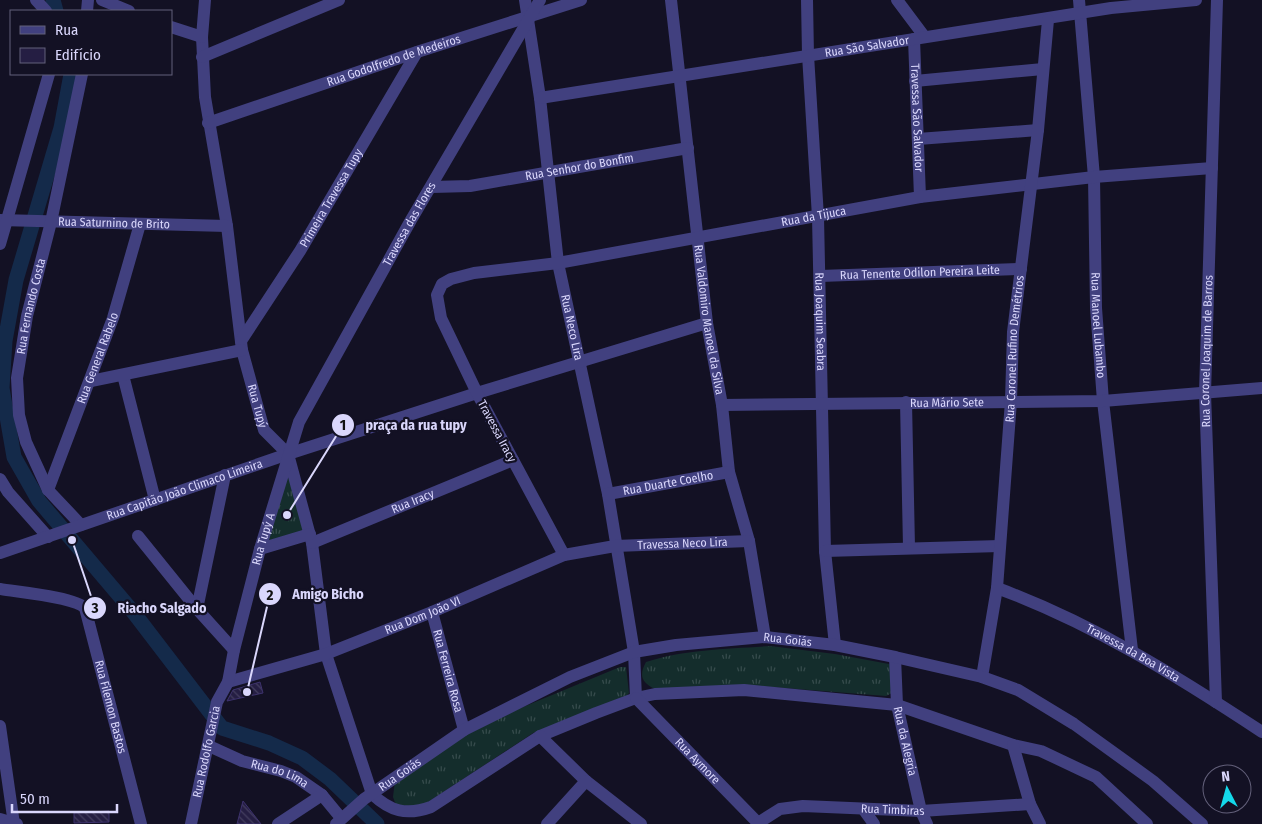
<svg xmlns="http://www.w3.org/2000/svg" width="1262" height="824" font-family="'Fira Sans Condensed',sans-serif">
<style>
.grass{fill:url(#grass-tufts)}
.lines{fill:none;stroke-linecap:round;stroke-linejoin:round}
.canal{stroke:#142a4a;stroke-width:15}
.building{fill:url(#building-back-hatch);stroke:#3d326d}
.minor{stroke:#41407f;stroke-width:12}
.labels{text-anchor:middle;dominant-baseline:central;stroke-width:4.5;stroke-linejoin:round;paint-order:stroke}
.street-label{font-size:12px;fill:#dad7fc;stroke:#131124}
.leader{fill:none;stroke:#dad7fc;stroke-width:2}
.callout-dot{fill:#dad7fc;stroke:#131124;stroke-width:2}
.mark-label{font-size:15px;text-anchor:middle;font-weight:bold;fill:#111}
.callout-label{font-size:14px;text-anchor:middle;font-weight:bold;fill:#dad7fc;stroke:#131124;stroke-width:4.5;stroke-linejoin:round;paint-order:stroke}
</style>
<defs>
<pattern id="grass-tufts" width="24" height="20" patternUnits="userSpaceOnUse" patternTransform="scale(1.25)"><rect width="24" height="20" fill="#142d2c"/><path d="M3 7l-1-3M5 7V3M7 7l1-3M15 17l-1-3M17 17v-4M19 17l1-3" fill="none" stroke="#364b4c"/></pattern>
<pattern id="building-back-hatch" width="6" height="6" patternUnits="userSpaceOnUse" patternTransform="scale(1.25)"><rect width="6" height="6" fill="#251e43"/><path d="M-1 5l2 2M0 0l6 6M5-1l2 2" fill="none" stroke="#443e5f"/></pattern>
</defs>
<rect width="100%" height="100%" fill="#131124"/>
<g class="grass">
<polygon points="288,454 310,534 261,545"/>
<path d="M 770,646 L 835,654 L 889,664 L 894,670 L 892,693 L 886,696 L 745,685 L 655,689 C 641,682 639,675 646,662 C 685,649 729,649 770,646 Z"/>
<polygon points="620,667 626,667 629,693 624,699 533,733 425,804 412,807 396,805 393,797 395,781 474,730 511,712"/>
</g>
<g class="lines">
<g class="canal">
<polyline points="53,0 56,11"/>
<polyline points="71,74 61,128 16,280 5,341 2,388 14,457 39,501 134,613 222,728 269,743 302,758 330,779 377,824"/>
</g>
</g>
<g class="building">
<polygon points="260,682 263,693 227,701 233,690"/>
<polygon points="243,801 261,824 237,824"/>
<polygon points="109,811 109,822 74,823 74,813"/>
</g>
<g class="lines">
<g class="minor">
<polyline points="36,0 46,11"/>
<polyline points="102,0 129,11"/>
<path id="s1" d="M 205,0 L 202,37 L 205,97 L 227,226 L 242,350 L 264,430 L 288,454 L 312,543 L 326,654 L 372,794 C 390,811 406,816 431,807 L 540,736 L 596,713 L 636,698 L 655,694 L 744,690 L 897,705 L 1013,745 L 1041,751 L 1096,777 L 1147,824"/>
<path id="s2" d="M 525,0 L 540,98 L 558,263 L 608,494 L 634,652 L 636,698"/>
<path id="s3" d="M 671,0 L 707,323 L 722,405 L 729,472 L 749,541 L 765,637"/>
<path id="s4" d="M 807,0 L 808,55 L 818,217 L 825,551 L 835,645"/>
<polyline points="897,0 924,36"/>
<path id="s5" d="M 1079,0 L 1094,177 L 1096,308 L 1103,401 L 1132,650"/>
<polyline points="87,11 88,0"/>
<polyline points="171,27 202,37"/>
<path id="s6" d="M 914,39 L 920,197"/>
<polyline points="202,57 339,0"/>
<polyline points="915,81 1043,69"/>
<path id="s7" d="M 540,98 L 1111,8 L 1196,0"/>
<path id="s8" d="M 208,123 L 417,52 L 581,0"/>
<polyline points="918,139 1038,130"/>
<path id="s9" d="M 432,187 L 470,186 L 688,148"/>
<path id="s10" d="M 0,220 L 227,226"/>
<polyline points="0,244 49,74"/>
<path id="s11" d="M 820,276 L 1021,269"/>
<path id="s12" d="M 241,341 L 300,251 L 417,52"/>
<polyline points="123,375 155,500"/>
<polyline points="91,381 242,350"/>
<polyline points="906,402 909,547"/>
<path id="s13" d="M 722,405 L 1103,401 L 1262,388"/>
<polyline points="0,479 8,492 48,537"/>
<path id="s14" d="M 48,490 L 113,318 L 140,224"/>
<path id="s15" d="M 608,494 L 729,472"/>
<path id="s16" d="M 81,525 L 48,490 L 26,442 L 19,415 L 17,378 L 27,316 L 51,222 L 82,74"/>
<polyline points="138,536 197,609 234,650"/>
<path id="s17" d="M 312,543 L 513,460"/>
<polyline points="260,549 310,534"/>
<polyline points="825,551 1000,546"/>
<path id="s18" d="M 0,553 L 288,454 L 477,393 L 707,323"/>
<path id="s19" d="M 564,555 L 477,393 L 441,318 L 437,295 L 442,284 L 451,279 L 474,273 L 558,263 L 920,197 L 1094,177 L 1212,168"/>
<path id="s20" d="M 997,588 C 1092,623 1177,676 1262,732"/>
<path id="s21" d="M 0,589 C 17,592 75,597 85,608 L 141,824"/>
<polyline points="197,609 225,475"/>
<path id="s22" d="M 432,612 L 464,730"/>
<path id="s23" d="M 895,657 L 897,705 L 921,811 L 927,824"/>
<path id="s24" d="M 982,677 L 997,588 L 1011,401 L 1013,332 L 1038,130 L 1048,20"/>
<path id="s25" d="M 228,682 L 326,654 L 432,612 L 564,555 L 615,546 L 749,541"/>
<path id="s26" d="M 636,698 L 759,824"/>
<path id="s27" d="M 1216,702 L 1205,393 L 1217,0"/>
<polyline points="0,726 14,824"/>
<polyline points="540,736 586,781 641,824"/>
<polyline points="1013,745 1030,804 1040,824"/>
<path id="s28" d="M 209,746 L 242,761 L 281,771 L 296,777 L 322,795 L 341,818"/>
<polyline points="864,810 874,824"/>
<polyline points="0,819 17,824"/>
<path id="s29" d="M 758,823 L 780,809 L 803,806 L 921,811 L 1030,804"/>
<path id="s30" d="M 191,824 L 217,702 L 228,682 L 234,650 L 260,549 L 299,422 L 411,220 L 540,0"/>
<polyline points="278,824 322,795"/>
<path id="s31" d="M 336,824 L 364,799 L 464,730 L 570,677 L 634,652 L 676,645 L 765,637 L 835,645 L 895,657 L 982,677 L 1018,690 L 1074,724 L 1153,781 L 1202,824"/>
<polyline points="547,824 586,781"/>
</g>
</g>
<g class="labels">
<g class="street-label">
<text stroke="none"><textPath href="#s7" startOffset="331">Rua São Salvador</textPath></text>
<text stroke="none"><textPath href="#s8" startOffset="196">Rua Godolfredo de Medeiros</textPath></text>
<text stroke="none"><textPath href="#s6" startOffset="79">Travessa São Salvador</textPath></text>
<text stroke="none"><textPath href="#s9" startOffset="149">Rua Senhor do Bonfim</textPath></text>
<text stroke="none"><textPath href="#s12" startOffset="169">Primeira Travessa Tupy</textPath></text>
<text stroke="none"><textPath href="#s19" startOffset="681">Rua da Tijuca</textPath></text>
<text stroke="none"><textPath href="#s10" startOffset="114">Rua Saturnino de Brito</textPath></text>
<text stroke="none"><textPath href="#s30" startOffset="644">Travessa das Flores</textPath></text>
<text stroke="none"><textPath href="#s11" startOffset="100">Rua Tenente Odilon Pereira Leite</textPath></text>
<text stroke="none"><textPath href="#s16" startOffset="239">Rua Fernando Costa</textPath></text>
<text stroke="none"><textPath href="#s3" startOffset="322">Rua Valdomiro Manoel da Silva</textPath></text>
<text stroke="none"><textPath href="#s4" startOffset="322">Rua Joaquim Seabra</textPath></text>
<text stroke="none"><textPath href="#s5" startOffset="326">Rua Manoel Lubambo</textPath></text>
<text stroke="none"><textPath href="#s2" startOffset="331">Rua Neco Lira</textPath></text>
<text stroke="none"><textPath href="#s24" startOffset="330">Rua Coronel Rufino Demétrios</textPath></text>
<text stroke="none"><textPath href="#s27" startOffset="351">Rua Coronel Joaquim de Barros</textPath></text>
<text stroke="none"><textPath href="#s14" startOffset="141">Rua General Rabelo</textPath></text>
<text stroke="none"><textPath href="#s13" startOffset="225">Rua Mário Sete</textPath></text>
<text stroke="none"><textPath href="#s1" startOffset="411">Rua Tupý</textPath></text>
<text transform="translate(497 431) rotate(62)">Travessa Iracy</text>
<text stroke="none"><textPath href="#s15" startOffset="61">Rua Duarte Coelho</textPath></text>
<text stroke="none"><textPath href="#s18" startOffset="195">Rua Capitão João Climaco Limeira</textPath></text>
<text stroke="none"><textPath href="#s17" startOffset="109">Rua Iracy</textPath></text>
<text stroke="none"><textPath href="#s30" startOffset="295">Rua Tupý A</textPath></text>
<text stroke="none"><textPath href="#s25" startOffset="479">Travessa Neco Lira</textPath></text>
<text stroke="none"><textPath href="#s25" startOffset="206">Rua Dom João VI</textPath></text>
<text stroke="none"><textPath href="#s31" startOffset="501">Rua Goiás</textPath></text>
<text stroke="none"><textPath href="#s20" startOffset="151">Travessa da Boa Vista</textPath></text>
<text stroke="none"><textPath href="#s22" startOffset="61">Rua Ferreira Rosa</textPath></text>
<text stroke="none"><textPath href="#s21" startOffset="190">Rua Filemon Bastos</textPath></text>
<text stroke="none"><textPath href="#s23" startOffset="85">Rua da Alegria</textPath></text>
<text stroke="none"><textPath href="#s30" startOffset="74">Rua Rodolfo Garcia</textPath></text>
<text stroke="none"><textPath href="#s26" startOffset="88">Rua Aymore</textPath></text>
<text stroke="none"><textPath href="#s31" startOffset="81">Rua Goiás</textPath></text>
<text stroke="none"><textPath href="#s28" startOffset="76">Rua do Lima</textPath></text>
<text stroke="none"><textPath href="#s29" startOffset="139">Rua Timbiras</textPath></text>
</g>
</g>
<path class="leader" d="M287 515L343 425M247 692L270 594M72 540L95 608"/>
<g class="callout-dot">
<circle cx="287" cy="515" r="5"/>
<circle cx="247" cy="692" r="5"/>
<circle cx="72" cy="540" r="5"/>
<circle cx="343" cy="425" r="12"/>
<circle cx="270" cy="594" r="12"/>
<circle cx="95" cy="608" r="12"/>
</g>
<g class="mark-label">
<text x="343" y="430">1</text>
<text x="270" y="600">2</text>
<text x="95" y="613">3</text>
</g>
<g class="callout-label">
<text x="416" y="430">praça da rua tupy</text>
<text x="328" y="599">Amigo Bicho</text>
<text x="162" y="613">Riacho Salgado</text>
</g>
<rect x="10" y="10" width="162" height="65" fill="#131124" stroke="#63607a"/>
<rect x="20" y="26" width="25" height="8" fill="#41407f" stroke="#63607a"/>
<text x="55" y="35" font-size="15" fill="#dad7fc">Rua</text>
<rect x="20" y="48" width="25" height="15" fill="#251e43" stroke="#63607a"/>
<text x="55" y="60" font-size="15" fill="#dad7fc">Edifício</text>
<g transform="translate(1227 789) rotate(354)"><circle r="24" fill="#131124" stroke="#63607a"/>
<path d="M0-4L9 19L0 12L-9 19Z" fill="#14d9ea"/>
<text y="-8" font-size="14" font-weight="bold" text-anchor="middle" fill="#dad7fc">N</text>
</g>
<path d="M12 804v8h105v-8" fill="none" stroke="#dad7fc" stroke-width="2.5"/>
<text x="20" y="804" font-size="15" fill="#dad7fc" stroke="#131124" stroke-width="4" paint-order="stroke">50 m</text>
</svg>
